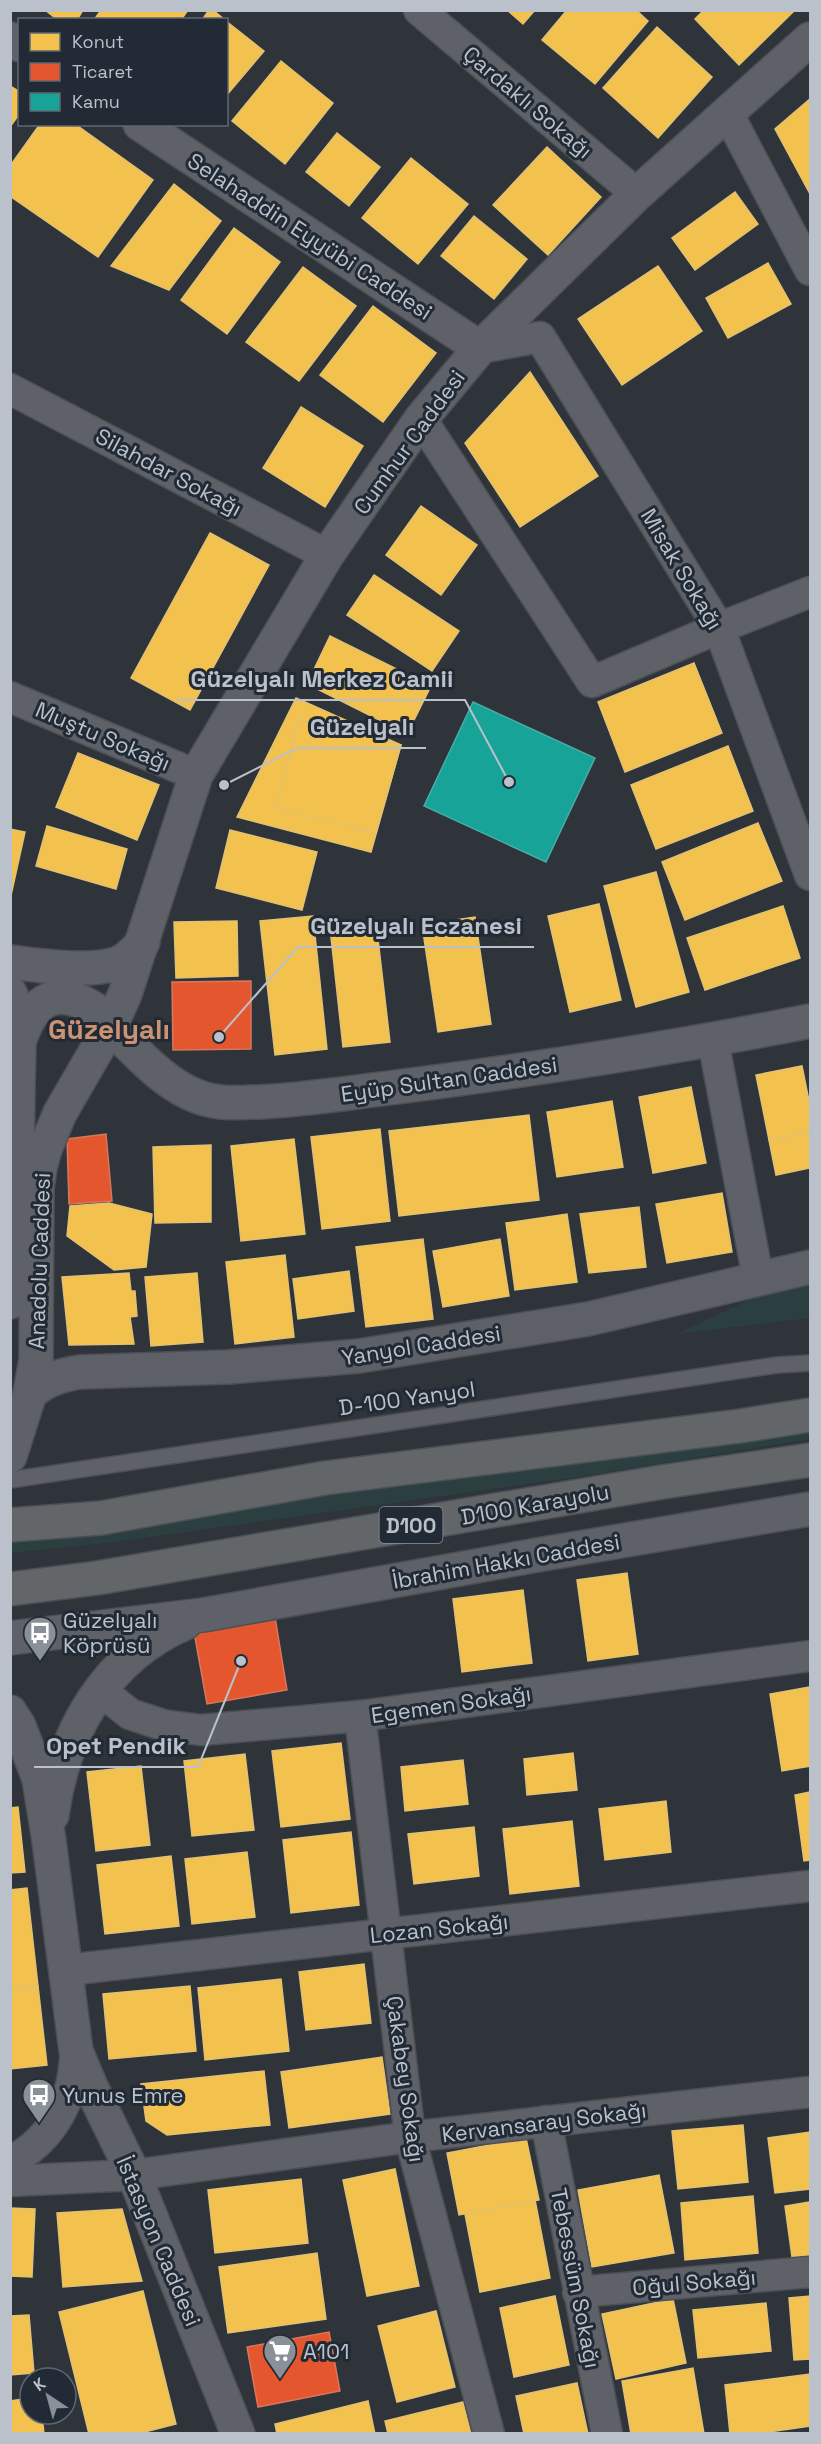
<svg xmlns="http://www.w3.org/2000/svg" width="821" height="2444" font-family="'Space Grotesk',sans-serif">
<style>
.green{fill:#2c3f40}
.homes{fill:#f2c14e;stroke:#e1c173;stroke-width:1.5}
.shops{fill:#e4572e;stroke:#d7775d;stroke-width:1.5}
.public{fill:#17a398;stroke:#48aca7;stroke-width:1.5}
.lines{fill:none;stroke-linecap:round;stroke-linejoin:round}
.service-casing{stroke:#4c5055;stroke-width:18}
.minor-casing{stroke:#4c5055;stroke-width:33}
.tertiary-casing{stroke:#4c5055;stroke-width:36}
.secondary-casing{stroke:#4c5055;stroke-width:36}
.trunk-casing{stroke:#4b5056;stroke-width:36}
.service{stroke:#5e6268;stroke-width:15}
.minor{stroke:#5e6268;stroke-width:30}
.tertiary{stroke:#5e6268;stroke-width:33}
.secondary{stroke:#5d6167;stroke-width:33}
.trunk{stroke:#626669;stroke-width:33}
.labels{text-anchor:middle;dominant-baseline:central;stroke-width:6;stroke-linejoin:round;paint-order:stroke}
.shield{fill:#222b35;stroke:#8c949d;stroke-width:1.5}
.shield-label{font-size:21px;font-weight:bold;fill:#bac1ca}
.street-label{font-size:22px;fill:#bac1ca;stroke:#222b35}
.poi-label{font-size:22px;fill:#bac1ca;stroke:#222b35;text-anchor:start}
.district-label{font-size:28px;font-weight:bold;fill:#cb9373;stroke:#222b35}
.leader{fill:none;stroke:#bac1ca;stroke-width:2}
.callout-dot{fill:#bac1ca;stroke:#222b35;stroke-width:2}
.callout-label{font-size:24px;text-anchor:middle;font-weight:bold;fill:#bac1ca;stroke:#222b35;stroke-width:6;stroke-linejoin:round;paint-order:stroke}
</style>
<rect width="100%" height="100%" fill="#2e343a"/>
<g class="green">
<polygon points="810,1285 810,1318 676,1334 760,1295"/>
<polygon points="810,1416 810,1439 564,1479 114,1542 11,1553 10,1531"/>
</g>
<g class="homes">
<polygon points="45,10 83,10 77,20 58,20"/>
<polygon points="101,10 188,10 181,20 94,20"/>
<polygon points="209,10 213,10 225,20 202,20"/>
<polygon points="507,10 535,10 523,24"/>
<polygon points="567,10 636,10 648,21 595,84 542,40"/>
<polygon points="704,10 795,10 739,65 695,19"/>
<polygon points="226,21 264,51 226,96"/>
<polygon points="657,27 712,77 658,138 603,88"/>
<polygon points="281,61 333,103 285,164 232,121"/>
<polygon points="10,86 20,92 20,113 10,127"/>
<polygon points="810,99 810,194 775,129"/>
<polygon points="40,124 75,124 153,180 98,257 10,196 10,166"/>
<polygon points="337,133 380,167 349,206 306,172"/>
<polygon points="547,147 601,197 548,255 493,205"/>
<polygon points="411,158 468,204 418,264 362,218"/>
<polygon points="174,184 221,221 169,290 111,266"/>
<polygon points="735,192 758,224 695,270 672,238"/>
<polygon points="474,216 527,259 494,299 441,256"/>
<polygon points="234,228 280,262 227,334 181,300"/>
<polygon points="768,263 791,304 728,338 706,298"/>
<polygon points="658,266 702,331 622,385 578,319"/>
<polygon points="303,267 356,306 299,381 246,342"/>
<polygon points="373,306 436,353 383,422 320,375"/>
<polygon points="530,372 598,476 520,527 465,443"/>
<polygon points="301,407 363,446 325,507 263,468"/>
<polygon points="421,506 477,545 441,595 386,555"/>
<polygon points="210,533 269,565 190,710 131,678"/>
<polygon points="374,575 459,631 432,671 347,615"/>
<polygon points="330,636 431,686 407,734 307,684"/>
<polygon points="694,663 722,733 625,772 598,702"/>
<polygon points="296,698 401,745 371,852 237,817"/>
<polygon points="299,719 401,745 376,833 276,808"/>
<polygon points="728,746 753,811 656,849 631,785"/>
<polygon points="78,753 159,785 137,840 56,807"/>
<polygon points="758,823 782,881 685,920 662,862"/>
<polygon points="47,826 127,849 116,889 36,866"/>
<polygon points="10,829 25,832 10,900"/>
<polygon points="230,830 317,852 302,910 216,888"/>
<polygon points="656,872 689,992 636,1007 604,886"/>
<polygon points="599,904 621,1000 570,1012 548,916"/>
<polygon points="783,906 800,958 705,990 687,938"/>
<polygon points="313,916 327,1049 275,1055 260,921"/>
<polygon points="475,917 491,1024 438,1032 422,925"/>
<polygon points="237,921 238,976 176,978 174,922"/>
<polygon points="376,922 390,1042 343,1047 330,928"/>
<polygon points="802,1066 810,1106 810,1132 769,1140 756,1075"/>
<polygon points="691,1087 706,1163 653,1173 639,1097"/>
<polygon points="612,1101 623,1167 557,1177 547,1112"/>
<polygon points="529,1115 539,1200 399,1216 389,1131"/>
<polygon points="380,1129 390,1221 322,1229 311,1137"/>
<polygon points="810,1132 810,1168 776,1175 769,1140"/>
<polygon points="294,1139 305,1234 241,1241 231,1146"/>
<polygon points="211,1145 211,1222 155,1223 153,1147"/>
<polygon points="722,1193 732,1252 667,1263 656,1204"/>
<polygon points="109,1203 152,1214 146,1267 114,1270 67,1236 70,1206"/>
<polygon points="639,1207 646,1267 589,1273 580,1214"/>
<polygon points="567,1214 577,1282 515,1290 506,1223"/>
<polygon points="423,1239 433,1319 366,1327 356,1247"/>
<polygon points="500,1239 509,1296 443,1307 433,1251"/>
<polygon points="285,1255 294,1337 235,1344 226,1262"/>
<polygon points="349,1271 354,1311 298,1319 293,1279"/>
<polygon points="129,1273 131,1291 135,1291 137,1316 130,1317 134,1344 69,1345 62,1277"/>
<polygon points="197,1273 203,1342 151,1346 145,1277"/>
<polygon points="627,1573 638,1654 588,1661 577,1580"/>
<polygon points="523,1590 532,1663 462,1672 453,1599"/>
<polygon points="810,1687 810,1766 782,1771 770,1694"/>
<polygon points="341,1743 350,1819 281,1827 272,1751"/>
<polygon points="573,1753 577,1790 527,1795 524,1759"/>
<polygon points="245,1754 254,1830 192,1836 184,1761"/>
<polygon points="463,1760 468,1804 405,1811 401,1767"/>
<polygon points="141,1766 150,1845 96,1851 87,1772"/>
<polygon points="810,1792 810,1860 804,1861 795,1795"/>
<polygon points="666,1801 671,1852 605,1860 599,1809"/>
<polygon points="18,1807 25,1872 10,1873 10,1808"/>
<polygon points="572,1821 579,1886 510,1894 503,1829"/>
<polygon points="474,1827 479,1876 414,1884 408,1834"/>
<polygon points="351,1832 359,1905 291,1913 283,1840"/>
<polygon points="247,1852 255,1917 192,1924 185,1859"/>
<polygon points="171,1856 179,1926 105,1934 97,1865"/>
<polygon points="27,1888 38,1986 10,1989 10,1890"/>
<polygon points="364,1964 371,2023 306,2030 299,1972"/>
<polygon points="281,1979 289,2051 205,2060 198,1988"/>
<polygon points="38,1986 47,2065 10,2069 10,1989"/>
<polygon points="190,1986 196,2051 109,2059 103,1994"/>
<polygon points="382,2057 390,2114 289,2128 281,2072"/>
<polygon points="264,2071 270,2125 167,2135 146,2121 141,2084"/>
<polygon points="743,2125 748,2182 678,2189 672,2131"/>
<polygon points="810,2132 810,2189 775,2193 768,2138"/>
<polygon points="526,2138 539,2200 459,2215 447,2153"/>
<polygon points="395,2169 419,2286 367,2296 343,2180"/>
<polygon points="659,2175 674,2253 592,2267 578,2190"/>
<polygon points="301,2179 308,2243 215,2253 208,2190"/>
<polygon points="753,2196 758,2253 685,2260 681,2203"/>
<polygon points="535,2200 550,2278 480,2292 465,2214"/>
<polygon points="810,2202 810,2255 792,2257 785,2206"/>
<polygon points="10,2208 35,2209 32,2277 10,2276"/>
<polygon points="122,2209 142,2281 63,2287 57,2213"/>
<polygon points="317,2253 326,2319 228,2333 219,2267"/>
<polygon points="143,2291 176,2424 137,2434 89,2434 59,2312"/>
<polygon points="555,2296 569,2365 514,2377 500,2308"/>
<polygon points="810,2296 810,2359 794,2360 789,2298"/>
<polygon points="673,2299 686,2363 616,2379 602,2314"/>
<polygon points="766,2303 771,2351 698,2358 693,2310"/>
<polygon points="436,2311 455,2387 397,2402 378,2326"/>
<polygon points="29,2315 34,2373 10,2375 10,2316"/>
<polygon points="693,2368 704,2434 631,2434 622,2381"/>
<polygon points="810,2374 810,2426 756,2434 730,2434 725,2385"/>
<polygon points="577,2383 588,2434 524,2434 516,2396"/>
<polygon points="30,2398 30,2414 42,2414 44,2434 10,2434 10,2401"/>
<polygon points="368,2401 375,2434 277,2434 275,2424"/>
<polygon points="463,2402 471,2434 388,2434 385,2421"/>
</g>
<g class="shops">
<polygon points="251,981 251,1049 173,1050 172,982"/>
<polygon points="106,1134 112,1201 69,1204 67,1139"/>
<polygon points="275,1617 287,1690 207,1704 194,1632"/>
<polygon points="329,2332 340,2391 258,2407 247,2347"/>
</g>
<polygon class="public" points="473,702 595,758 546,862 424,806"/>
<g class="lines">
<g class="service-casing">
<polyline id="service" points="10,1480 777,1365 810,1363"/>
</g>
<g class="minor-casing">
<g id="minor">
<polyline points="419,10 637,194"/>
<polyline points="727,112 810,270"/>
<polyline points="480,348 540,337 719,628 810,875"/>
<polyline points="10,389 327,555"/>
<polyline points="421,419 592,682 719,628 810,592"/>
<polyline points="10,697 196,775"/>
<polyline points="713,1040 758,1278"/>
<polyline points="100,1690 130,1714 163,1725 201,1730 360,1716 810,1656"/>
<polyline points="360,1716 410,2137 489,2434"/>
<polyline points="67,1970 810,1886"/>
<polyline points="546,2121 607,2434"/>
<path d="M 10,2162 C 38,2147 59,2123 69,2092 C 74,2080 74,2064 76,2051"/>
<polyline points="10,2181 134,2175 410,2137 810,2092"/>
<polyline points="578,2292 810,2272"/>
</g>
</g>
<g class="tertiary-casing">
<g id="tertiary">
<polyline points="10,39 20,45"/>
<polyline points="140,124 480,348"/>
<path d="M 10,962 C 39,966 102,975 126,959 C 132,954 138,948 143,942"/>
<path d="M 10,993 C 23,1018 18,1061 18,1089 C 17,1160 17,1231 10,1302"/>
<path d="M 18,1045 C 31,1004 52,982 94,1009 C 127,1041 166,1093 214,1101 C 229,1104 245,1102 259,1102 C 300,1100 340,1094 381,1089 C 525,1071 669,1049 810,1021"/>
<polyline points="10,1456 30,1393 36,1360 37,1188 40,1168 45,1149 60,1113 111,1025 125,994 196,775 327,555 421,419 480,348 637,194 810,39"/>
<polyline points="10,1638 203,1615 543,1554 810,1509"/>
<polyline points="10,1712 19,1726 39,1779 49,1841 76,2051 91,2087 134,2175 238,2434"/>
<path d="M 52,1815 C 63,1732 106,1657 185,1623"/>
</g>
</g>
<g class="secondary-casing">
<path id="secondary" d="M 30,1393 C 46,1380 60,1375 80,1372 L 228,1367 L 359,1356 L 588,1319 L 810,1267"/>
</g>
<g class="trunk-casing">
<g id="trunk">
<polyline points="10,1525 101,1518 325,1478 740,1426 810,1415"/>
<polyline points="10,1589 97,1578 662,1482 810,1460"/>
</g>
</g>
<use href="#service" class="service"/>
<use href="#minor" class="minor"/>
<use href="#tertiary" class="tertiary"/>
<use href="#secondary" class="secondary"/>
<use href="#trunk" class="trunk"/>
</g>
<defs>
<g id="bus-pin" transform="scale(1.725)"><path d="M0 17L-7.5 6A9.5 9.5 0 1 1 7.5 6Z" fill="#899098" stroke="#222b35"/><path d="M-5-6H5V4H4V6H2V4H-2V6H-4V4H-5ZM-3.5-4V0h7V-4ZM-3.5 1.2v1.5H-2V1.2ZM2 1.2v1.5H3.5V1.2Z" fill="#fff"/></g>
<g id="supermarket-pin" transform="scale(1.725)"><path d="M0 17L-7.5 6A9.5 9.5 0 1 1 7.5 6Z" fill="#899098" stroke="#222b35"/><path d="M-6-5.5h2.5l.6 2H6L4.5 2H-2.5L-4.4-4H-6ZM-1.5 3.2a1.3 1.3 0 1 0 .1 0ZM3 3.2a1.3 1.3 0 1 0 .1 0Z" fill="#fff"/></g>
</defs>
<g fill-rule="evenodd">
<use href="#bus-pin" x="40" y="1633"/>
<use href="#bus-pin" x="39" y="2095"/>
<use href="#supermarket-pin" x="280" y="2351"/>
</g>
<g class="labels">
<rect class="shield" x="379.5" y="1507" width="63" height="36" rx="4.5"/>
<g class="shield-label">
<text x="411" y="1525">D100</text>
</g>
<g class="street-label">
<text transform="translate(528 102) rotate(40)">Çardaklı Sokağı</text>
<text transform="translate(310 236) rotate(33)">Selahaddin Eyyübi Caddesi</text>
<text transform="translate(409 442) rotate(-54)">Cumhur Caddesi</text>
<text transform="translate(169 472) rotate(28)">Silahdar Sokağı</text>
<text transform="translate(682 569) rotate(59)">Misak Sokağı</text>
<text transform="translate(103 736) rotate(23)">Muştu Sokağı</text>
<text transform="translate(449 1079) rotate(-8)">Eyüp Sultan Caddesi</text>
<text transform="translate(39 1261) rotate(-88)">Anadolu Caddesi</text>
<text transform="translate(421 1345) rotate(-9)">Yanyol Caddesi</text>
<text transform="translate(407 1398) rotate(-8)">D-100 Yanyol</text>
<text transform="translate(535 1504) rotate(-10)">D100 Karayolu</text>
<text transform="translate(506 1561) rotate(-10)">İbrahim Hakkı Caddesi</text>
<text transform="translate(451 1704) rotate(-8)">Egemen Sokağı</text>
<text transform="translate(439 1928) rotate(-6)">Lozan Sokağı</text>
<text transform="translate(406 2079) rotate(82)">Çakabey Sokağı</text>
<text transform="translate(544 2122) rotate(-7)">Kervansaray Sokağı</text>
<text transform="translate(159 2241) rotate(67)">İstasyon Caddesi</text>
<text transform="translate(576 2278) rotate(79)">Tebessüm Sokağı</text>
<text transform="translate(694 2282) rotate(-5)">Oğul Sokağı</text>
</g>
<g class="poi-label">
<text x="63" y="1620">Güzelyalı<tspan x="63" dy="25">Köprüsü</tspan></text>
<text x="62" y="2095">Yunus Emre</text>
<text x="303" y="2351">A101</text>
</g>
<g class="district-label">
<text x="109" y="1029">Güzelyalı</text>
</g>
</g>
<path class="leader" d="M509 782L465 700H178M224 785L297 748H426M219 1037L298 947H534M241 1661L198 1767H34"/>
<g class="callout-dot">
<circle cx="509" cy="782" r="6"/>
<circle cx="224" cy="785" r="6"/>
<circle cx="219" cy="1037" r="6"/>
<circle cx="241" cy="1661" r="6"/>
</g>
<g class="callout-label">
<text x="322" y="687">Güzelyalı Merkez Camii</text>
<text x="362" y="735">Güzelyalı</text>
<text x="416" y="934">Güzelyalı Eczanesi</text>
<text x="116" y="1754">Opet Pendik</text>
</g>
<rect width="821" height="2444" fill="none" stroke="#bac1ca" stroke-width="24"/>
<rect x="18" y="18" width="210" height="108" fill="#222b35" stroke="#5f6771" stroke-width="1.5"/>
<rect x="30" y="33" width="30" height="18" fill="#f2c14e" stroke="#5f6771" stroke-width="1.5"/>
<text x="72" y="48" font-size="18" fill="#bac1ca">Konut</text>
<rect x="30" y="63" width="30" height="18" fill="#e4572e" stroke="#5f6771" stroke-width="1.5"/>
<text x="72" y="78" font-size="18" fill="#bac1ca">Ticaret</text>
<rect x="30" y="93" width="30" height="18" fill="#17a398" stroke="#5f6771" stroke-width="1.5"/>
<text x="72" y="108" font-size="18" fill="#bac1ca">Kamu</text>
<g transform="translate(48 2396) rotate(324)"><circle r="28" fill="#222b35" stroke="#5f6771" stroke-width="1.5"/>
<path d="M0-4.5L10 22L0 15L-10 22Z" fill="#899098"/>
<text y="-9" font-size="16" font-weight="bold" text-anchor="middle" fill="#bac1ca">K</text>
</g>
</svg>
